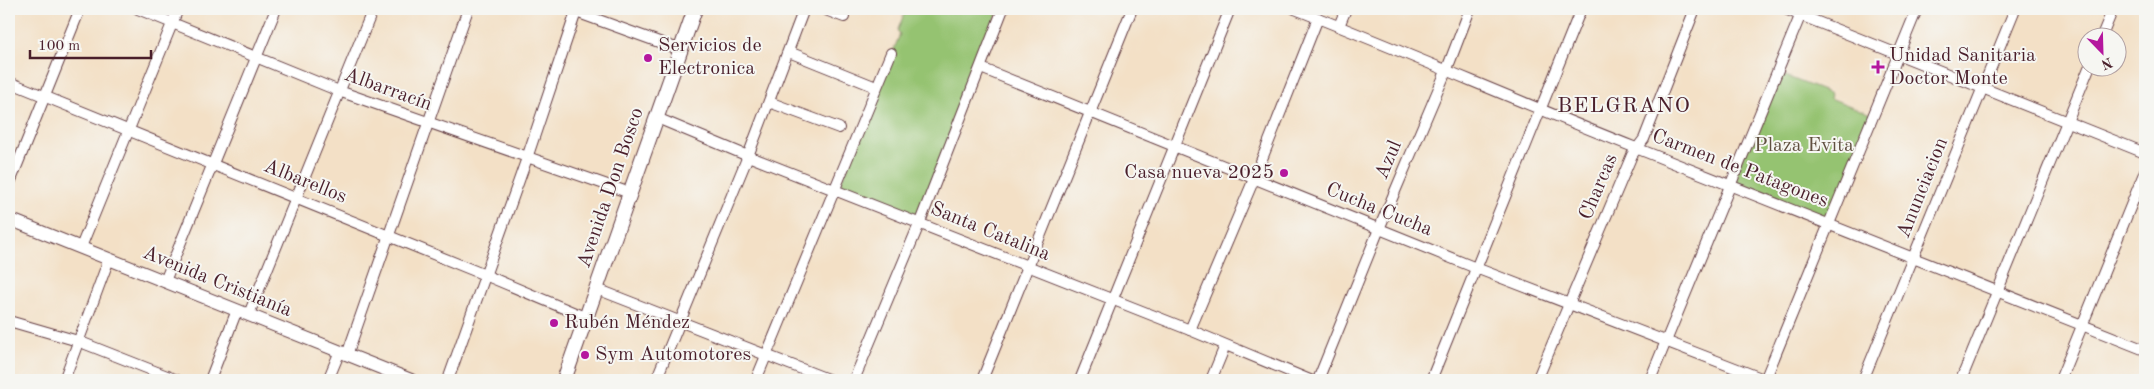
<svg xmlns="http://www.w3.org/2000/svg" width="2154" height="389" font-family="'Old Standard TT',serif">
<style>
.green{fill:#95c371;stroke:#70714e}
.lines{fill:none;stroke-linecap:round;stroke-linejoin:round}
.minor-casing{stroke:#633c42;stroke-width:12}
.tertiary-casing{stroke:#633c42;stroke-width:14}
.secondary-casing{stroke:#633c42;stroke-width:16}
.minor{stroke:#fff;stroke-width:10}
.tertiary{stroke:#fff;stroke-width:12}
.secondary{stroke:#fff;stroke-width:14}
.poi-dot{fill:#b5179e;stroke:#f6f6f2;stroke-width:2}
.labels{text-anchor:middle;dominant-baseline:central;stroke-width:4;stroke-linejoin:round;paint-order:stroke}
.poi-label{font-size:20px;fill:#4a1f2b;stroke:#f6f6f2;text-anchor:start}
.street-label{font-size:20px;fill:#4a1f2b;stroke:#f6f6f2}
.park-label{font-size:20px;fill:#605040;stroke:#f6f6f2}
.quarter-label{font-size:22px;letter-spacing:1px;fill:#4a1f2b;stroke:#f6f6f2}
</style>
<rect width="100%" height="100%" fill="#f6f6f2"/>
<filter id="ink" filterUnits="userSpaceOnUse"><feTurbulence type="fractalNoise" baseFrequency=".02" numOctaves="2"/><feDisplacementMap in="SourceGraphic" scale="10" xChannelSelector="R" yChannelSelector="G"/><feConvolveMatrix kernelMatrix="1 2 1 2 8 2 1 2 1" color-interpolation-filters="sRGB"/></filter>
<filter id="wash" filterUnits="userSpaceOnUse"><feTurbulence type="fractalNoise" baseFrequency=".0096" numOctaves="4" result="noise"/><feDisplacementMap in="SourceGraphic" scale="20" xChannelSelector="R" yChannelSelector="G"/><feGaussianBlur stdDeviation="1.12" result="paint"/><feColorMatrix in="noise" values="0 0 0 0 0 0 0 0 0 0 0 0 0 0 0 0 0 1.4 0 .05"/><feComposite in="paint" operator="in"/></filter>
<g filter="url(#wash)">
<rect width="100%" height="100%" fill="#f3e0c6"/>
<g class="green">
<polygon points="906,9 999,9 919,216 916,217 844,189 841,182 900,34 897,32"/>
<polygon points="1778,73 1831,94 1830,98 1873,115 1830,223 1731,184"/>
</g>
</g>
<g filter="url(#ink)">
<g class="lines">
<g class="minor-casing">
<g id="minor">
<polyline points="138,9 339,91 630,193"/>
<polyline points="568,9 681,50"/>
<polyline points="823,9 844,17"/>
<path d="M 1295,9 C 1410,54 1522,103 1636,148 C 1806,215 1976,282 2145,350"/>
<polyline points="1785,9 2145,153"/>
<polyline points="1339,26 1346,9"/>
<polyline points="2101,38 2113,9"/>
<polyline points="789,52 876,87"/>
<polyline points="981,68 1476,268 1766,380"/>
<polyline points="9,82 485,275 587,318"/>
<polyline points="769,102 839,128"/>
<polyline points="657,118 748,156 1190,330 1310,380"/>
<polyline points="9,185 80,9"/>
<polyline points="81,247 178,9"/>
<polyline points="165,281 276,9"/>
<polyline points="597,289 830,380"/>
<polyline points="249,314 373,9"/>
<polyline points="9,321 78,341 177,380"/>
<polyline points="1190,330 1254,179 1318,18"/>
<polyline points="347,355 468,9"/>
<polyline points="64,380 109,259"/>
<polyline points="210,380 237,310"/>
<polyline points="328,380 340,351"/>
<polyline points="448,380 527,158 577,9"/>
<polyline points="656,380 748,156 804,9"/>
<polyline points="756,380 891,53"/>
<polyline points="854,380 920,222 1003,9"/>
<polyline points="982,380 1132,9"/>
<polyline points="1080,380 1230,9"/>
<polyline points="1211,380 1225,346"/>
<polyline points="1318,380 1379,229 1447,69 1470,9"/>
<polyline points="1431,380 1581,9"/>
<polyline points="1537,380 1632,155 1644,139 1695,9"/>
<polyline points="1650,380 1803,9"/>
<polyline points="1765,380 1917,9"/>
<polyline points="1863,380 2015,9"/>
<polyline points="1961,380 2089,68"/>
<polyline points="2060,380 2145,171"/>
</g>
</g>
<g class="tertiary-casing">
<polyline id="tertiary" points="9,219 411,380"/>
</g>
<g class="secondary-casing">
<polyline id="secondary" points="564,380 695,9"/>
</g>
<use href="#minor" class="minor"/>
<use href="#tertiary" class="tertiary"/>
<use href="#secondary" class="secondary"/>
</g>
</g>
<g class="poi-dot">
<circle cx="648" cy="58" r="5"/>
<path d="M1875.5 59.5h5v5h5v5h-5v5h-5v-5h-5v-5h5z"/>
<circle cx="1284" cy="173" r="5"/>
<circle cx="554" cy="323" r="5"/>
<circle cx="585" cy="355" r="5"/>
</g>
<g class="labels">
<g class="poi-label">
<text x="658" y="46">Servicios de<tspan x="658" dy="23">Electronica</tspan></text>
<text x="1889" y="56">Unidad Sanitaria<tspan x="1889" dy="23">Doctor Monte</tspan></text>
<text x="1274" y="173" text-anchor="end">Casa nueva 2025</text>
<text x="564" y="323">Rubén Méndez</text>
<text x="595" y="355">Sym Automotores</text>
</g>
<g class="street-label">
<text transform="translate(388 90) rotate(20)">Albarracín</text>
<text transform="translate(1389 160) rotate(-67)">Azul</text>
<text transform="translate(1740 169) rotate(21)">Carmen de Patagones</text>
<text transform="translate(305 182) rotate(22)">Albarellos</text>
<text transform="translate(1599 187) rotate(-67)">Charcas</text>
<text transform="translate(611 188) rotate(-71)">Avenida Don Bosco</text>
<text transform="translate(1923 188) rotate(-68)">Anunciacion</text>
<text transform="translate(1379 210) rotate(22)">Cucha Cucha</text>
<text transform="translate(990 232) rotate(22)">Santa Catalina</text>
<text transform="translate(217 282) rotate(22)">Avenida Cristianía</text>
</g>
<g class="park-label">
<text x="1804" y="146">Plaza Evita</text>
</g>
<g class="quarter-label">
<text x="1624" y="106">BELGRANO</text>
</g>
</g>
<rect width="2154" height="389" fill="none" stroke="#f6f6f2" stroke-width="30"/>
<g transform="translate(2102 52) rotate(157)"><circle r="24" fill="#f6f6f2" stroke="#b1a0a2"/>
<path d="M0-4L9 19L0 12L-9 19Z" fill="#b5179e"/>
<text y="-8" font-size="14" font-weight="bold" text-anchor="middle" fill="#4a1f2b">N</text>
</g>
<path d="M30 50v8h121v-8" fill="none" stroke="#4a1f2b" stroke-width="2.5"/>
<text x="38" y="50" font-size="15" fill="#4a1f2b" stroke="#f6f6f2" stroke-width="4" paint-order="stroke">100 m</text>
</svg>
